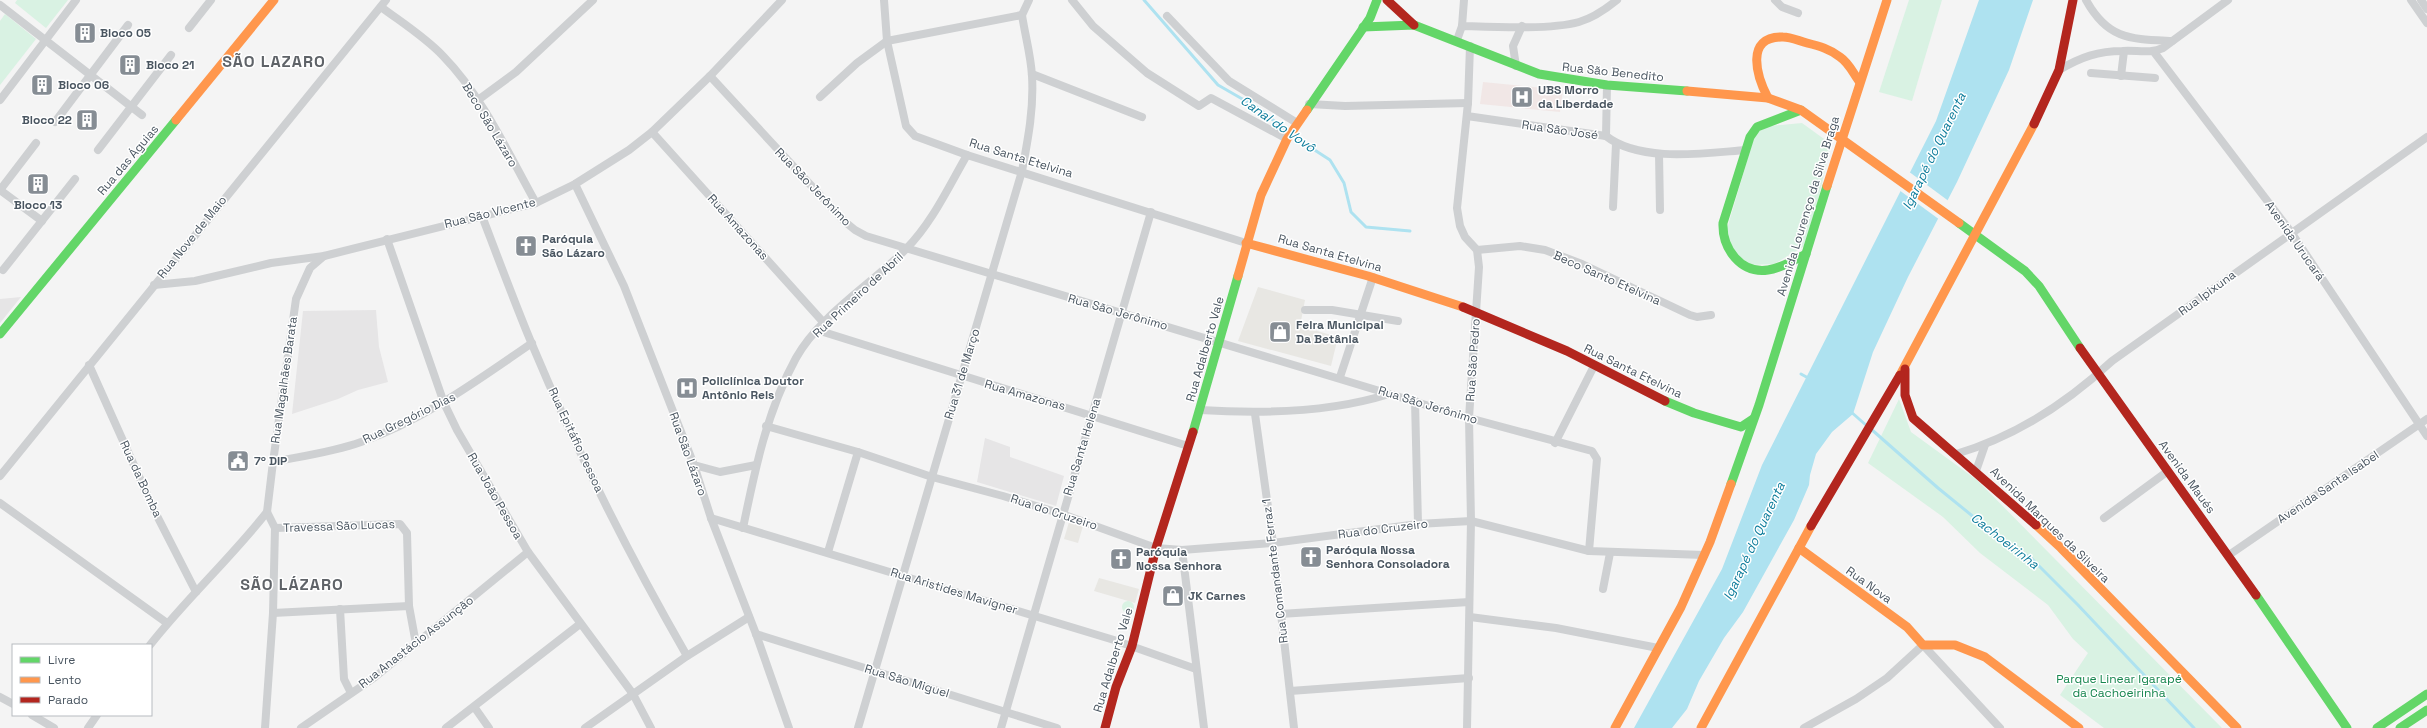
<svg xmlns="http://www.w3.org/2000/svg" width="2427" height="728" font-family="'Space Grotesk',sans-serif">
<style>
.commercial{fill:#e8e7e3}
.education{fill:#e6e5e6}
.medical{fill:#f1e7e6}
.green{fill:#d9f2e3}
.water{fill:#aee2f0}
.pier{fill:#f4f4f4}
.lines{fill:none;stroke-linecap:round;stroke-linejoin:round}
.stream{stroke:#aee2f0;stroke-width:3}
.street{stroke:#ced0d2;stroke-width:8}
.fast{stroke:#63d668;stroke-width:9}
.slow{stroke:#ff974d;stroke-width:9}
.jam{stroke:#b3261e;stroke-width:9}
.labels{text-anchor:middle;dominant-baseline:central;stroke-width:3;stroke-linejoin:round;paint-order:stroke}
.poi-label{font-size:12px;font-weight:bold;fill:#4a5661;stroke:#fff;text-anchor:start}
.street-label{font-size:12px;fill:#4a5661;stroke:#fff}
.park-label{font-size:12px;fill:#17864f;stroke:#fff}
.water-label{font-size:13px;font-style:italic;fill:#0c7c9b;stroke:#fff}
.district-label{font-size:16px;font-weight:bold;letter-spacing:1px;fill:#5f6368;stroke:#fff}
</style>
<rect width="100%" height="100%" fill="#f4f4f4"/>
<g class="commercial">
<polygon points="1258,287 1305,300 1300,326 1338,337 1331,366 1238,341"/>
<polygon points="1069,522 1083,526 1078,543 1064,539"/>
<polygon points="1099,578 1139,589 1135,603 1094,591"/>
</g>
<g class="education">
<polygon points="21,297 0,323 0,299"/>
<polygon points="376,310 379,347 388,382 358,390 338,399 292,414 303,311"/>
<polygon points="985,438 1010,447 1010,457 1064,476 1056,506 977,482"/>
</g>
<polygon class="medical" points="1483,82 1563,90 1560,112 1480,104"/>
<g class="green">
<polygon points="17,0 68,0 46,28 15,3"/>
<polygon points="1909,0 1942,0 1912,101 1879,92"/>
<polygon points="5,14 36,39 0,85 0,21"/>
<polygon points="1802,123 1831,144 1808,244 1774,264 1749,265 1734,253 1726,232 1755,134 1769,126"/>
<polygon points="1899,399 1911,432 1977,480 2222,728 2104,728 2060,695 2088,653 2073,639 2048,605 1980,553 1943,517 1868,463"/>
<circle cx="1128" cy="607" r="6"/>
</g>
<polygon class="water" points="1979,0 2033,0 2009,70 1957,182 1908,277 1873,352 1853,414 1832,432 1816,454 1810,475 1809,485 1794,520 1743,612 1724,638 1699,681 1687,709 1672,728 1634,728 1722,569 1762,465 1936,121"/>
<polygon class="pier" points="1908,171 1950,202 1940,220 1899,190"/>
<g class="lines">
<g class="stream">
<polyline points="1144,0 1218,85 1258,108 1288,132"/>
<polyline points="1293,136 1330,160 1344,183 1351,212 1366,227 1410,231"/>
<polyline points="1801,374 1810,379"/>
<polyline points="1850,411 1867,426"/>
<polyline points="1871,429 1938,488 2002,540 2032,559 2078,605 2194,728"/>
</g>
<g class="street">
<polyline points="884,0 887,41 906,126 915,136 967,155 1246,243"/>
<polyline points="1072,0 1093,26 1147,73 1199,106 1211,98 1287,139"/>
<polyline points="1775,0 1782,7 1798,13"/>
<path d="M 2086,0 C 2108,40 2131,39 2172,41"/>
<polyline points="2411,0 2427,23"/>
<polyline points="2421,0 2427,9"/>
<polyline points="0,5 142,115"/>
<path d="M 381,7 C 401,22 425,37 443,56 C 483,97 508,153 536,203"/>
<polyline points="1022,15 1029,0"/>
<polyline points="1167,16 1229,81 1297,123"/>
<path d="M 1462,26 C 1493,27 1550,30 1579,22 C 1593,18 1606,9 1617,0"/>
<polyline points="189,28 211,0"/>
<polyline points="1457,40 1462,26 1464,0"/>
<polyline points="2154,52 2291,232 2427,436"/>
<polyline points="1516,66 1513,46 1522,26"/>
<path d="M 2059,70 C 2081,57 2098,51 2123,51 C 2137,50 2150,54 2163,48 L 2228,0"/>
<polyline points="2091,73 2155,78"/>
<polyline points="1032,74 1142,117"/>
<polyline points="710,76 844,221 855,230 866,236 1469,418 1592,451 1597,459 1589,551"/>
<polyline points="2121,76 2124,51"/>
<polyline points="820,97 857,63 887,41 1022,15"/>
<polyline points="0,100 76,0"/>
<polyline points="478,100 516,72 593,0"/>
<polyline points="1309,104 1345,106 1468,103"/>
<path d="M 1467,116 L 1606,136 C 1640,163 1705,153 1746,150"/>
<polyline points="55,122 128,25"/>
<polyline points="652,132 824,323"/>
<polyline points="1606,136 1607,85"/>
<polyline points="98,150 171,55"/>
<polyline points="1659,154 1660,210"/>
<polyline points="575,184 624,286 694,465 711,518 756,634 789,728"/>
<polyline points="0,190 36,143"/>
<polyline points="0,190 42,221"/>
<polyline points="1613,207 1616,144"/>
<path d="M 482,216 C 498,258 514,301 531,342 C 576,450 629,555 687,656"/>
<polyline points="387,239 444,403 457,430 528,552 633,694 651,728"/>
<polyline points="1477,250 1520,246 1545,250 1582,264 1690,315 1697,317 1711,315"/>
<polyline points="3,270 75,179"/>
<polyline points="154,285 195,281 271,263 324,256 536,203 575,184 629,150 652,132 710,76 782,0"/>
<polyline points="1305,310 1332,310 1398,321"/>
<polyline points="817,330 1188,446"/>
<polyline points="89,365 155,512 196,592"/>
<polyline points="1340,377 1373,277"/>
<polyline points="1415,401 1418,524"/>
<path d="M 1200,410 C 1262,414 1329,413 1389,394"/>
<polyline points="1255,414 1273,543 1294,728"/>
<polyline points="766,426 858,452 932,477 1003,496 1062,514 1156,548 1182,550 1273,543 1418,524 1471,521 1589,551 1704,555"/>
<polyline points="1555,443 1594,366"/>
<path d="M 1956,454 C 2014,437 2068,402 2112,361 L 2427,137"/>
<path d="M 273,462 C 303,456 333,452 361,442 C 424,420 478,380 532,343"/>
<polyline points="694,465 720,472 756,465"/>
<polyline points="1976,471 1985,445"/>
<polyline points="0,476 386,0"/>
<polyline points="0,503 167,623"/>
<polyline points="711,518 1114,640 1196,669"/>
<polyline points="2104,518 2168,471"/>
<polyline points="275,528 400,524 407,533 409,606 416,644"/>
<path d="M 743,528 C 755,469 767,411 796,358 C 820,315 872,284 906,249 C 932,223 949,186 967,155"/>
<polyline points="1182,550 1204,728"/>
<polyline points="828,552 858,452"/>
<polyline points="2229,555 2427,419"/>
<polyline points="1603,589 1610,553"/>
<polyline points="340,609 344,679 351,693"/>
<polyline points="273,613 409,606"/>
<polyline points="1280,614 1469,602"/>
<polyline points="1470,617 1556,628 1658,648"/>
<polyline points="756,634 1057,728"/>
<path d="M 150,645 C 186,599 230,559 267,512"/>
<polyline points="1290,691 1469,678"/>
<polyline points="0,697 13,704"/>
<polyline points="475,708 489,728"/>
<polyline points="32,715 54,728"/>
<polyline points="88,728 97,715"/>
<polyline points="265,728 273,613 275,528 267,512 273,462 296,299 310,268 324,256"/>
<polyline points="301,728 375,677 528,552"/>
<polyline points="446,728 580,624"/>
<polyline points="585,728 687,656 749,617"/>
<path d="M 858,728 L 1022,171 C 1028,139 1034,108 1032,76 C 1031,56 1025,35 1022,15"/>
<polyline points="1001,728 1151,212"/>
<polyline points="1467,728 1471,521 1469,418 1479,267 1477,250 1465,237 1460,226 1457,208 1468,103 1470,46"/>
<polyline points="1804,728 1856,699 1887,678 1923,645 2000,728"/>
</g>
<g class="fast">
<polyline points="1363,27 1414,25 1539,74 1607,85 1687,91"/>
<polyline points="1307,110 1370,18 1377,0"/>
<path d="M 1801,110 L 1757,127 L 1750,137 L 1723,223 C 1722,249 1741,274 1768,270 C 1782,268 1794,260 1806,254"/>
<polyline points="1959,223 2025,271 2039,286 2080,348"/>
<polyline points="0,334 176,120"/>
<polyline points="1665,401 1694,413 1741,427 1753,419"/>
<polyline points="1193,432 1238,276"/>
<polyline points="1731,484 1759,405 1827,186"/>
<polyline points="2256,595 2347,728"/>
<polyline points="2377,728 2427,694"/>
<polyline points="2400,728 2427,710"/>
</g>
<g class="slow">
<polyline points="1687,91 1768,98 1801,110 1959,223"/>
<path d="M 1768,98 C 1757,77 1744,36 1783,37 C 1791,37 1799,41 1807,43 C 1819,46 1830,49 1840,57 C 1849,63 1853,73 1859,81"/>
<polyline points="176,120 274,0"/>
<polyline points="1827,186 1887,0"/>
<polyline points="1246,243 1368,276 1463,307"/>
<polyline points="1238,276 1261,195 1287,139 1307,110"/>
<polyline points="1900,375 2034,124"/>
<polyline points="2036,525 2061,548 2237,728"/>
<polyline points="1799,548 1907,627 1923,645 1955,645 1985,657 2079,728"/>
<polyline points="1615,728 1681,607 1710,542 1731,484"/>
<polyline points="1701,728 1811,526"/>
</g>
<g class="jam">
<polyline points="1387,0 1414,25"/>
<polyline points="2034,124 2059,70 2073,0"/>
<polyline points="1463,307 1567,351 1665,401"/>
<polyline points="2080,348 2256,595"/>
<polyline points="1905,369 1905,395 1913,418 2036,525"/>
<polyline points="1811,526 1900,375"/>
<polyline points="1105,728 1116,687 1132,646 1156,548 1193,432"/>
</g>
</g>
<defs>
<g id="building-square" transform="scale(1.15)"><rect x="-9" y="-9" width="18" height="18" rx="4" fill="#868d94" stroke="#fff"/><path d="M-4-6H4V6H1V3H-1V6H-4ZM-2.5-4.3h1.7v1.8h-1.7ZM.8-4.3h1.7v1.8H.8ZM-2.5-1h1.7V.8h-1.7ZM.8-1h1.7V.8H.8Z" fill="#fff"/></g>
<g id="hospital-square" transform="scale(1.15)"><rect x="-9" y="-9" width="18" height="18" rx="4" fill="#868d94" stroke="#fff"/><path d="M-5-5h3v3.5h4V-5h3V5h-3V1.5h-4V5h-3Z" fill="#fff"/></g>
<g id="church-square" transform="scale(1.15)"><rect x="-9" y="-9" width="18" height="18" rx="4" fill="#868d94" stroke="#fff"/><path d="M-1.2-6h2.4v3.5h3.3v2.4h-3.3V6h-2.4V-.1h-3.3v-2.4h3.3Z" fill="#fff"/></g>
<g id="shop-square" transform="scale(1.15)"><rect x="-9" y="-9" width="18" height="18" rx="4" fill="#868d94" stroke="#fff"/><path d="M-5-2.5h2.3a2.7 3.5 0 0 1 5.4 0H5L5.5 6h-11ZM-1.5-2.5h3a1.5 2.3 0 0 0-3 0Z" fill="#fff"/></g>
<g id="civic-square" transform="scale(1.15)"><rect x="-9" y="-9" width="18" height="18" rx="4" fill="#868d94" stroke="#fff"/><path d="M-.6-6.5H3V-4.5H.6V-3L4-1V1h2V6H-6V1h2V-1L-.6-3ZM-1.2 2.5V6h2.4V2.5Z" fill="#fff"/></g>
</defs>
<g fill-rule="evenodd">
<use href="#building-square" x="85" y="33"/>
<use href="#building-square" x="130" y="65"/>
<use href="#building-square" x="42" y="85"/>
<use href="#hospital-square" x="1522" y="97"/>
<use href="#building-square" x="87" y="120"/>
<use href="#building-square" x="38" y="184"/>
<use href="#church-square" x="526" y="246"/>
<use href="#shop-square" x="1280" y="332"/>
<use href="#hospital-square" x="687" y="388"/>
<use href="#civic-square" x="238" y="461"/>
<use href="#church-square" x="1311" y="557"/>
<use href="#church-square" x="1121" y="559"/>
<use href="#shop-square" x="1173" y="596"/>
</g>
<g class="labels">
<g class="poi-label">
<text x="100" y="33">Bloco 05</text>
<text x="146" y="65">Bloco 21</text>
<text x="58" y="85">Bloco 06</text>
<text x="1538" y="90">UBS Morro<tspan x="1538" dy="14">da Liberdade</tspan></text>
<text x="72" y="120" text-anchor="end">Bloco 22</text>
<text x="38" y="205" text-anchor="middle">Bloco 13</text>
<text x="542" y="239">Paróquia<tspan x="542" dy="14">São Lázaro</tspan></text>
<text x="1296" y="325">Feira Municipal<tspan x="1296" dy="14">Da Betânia</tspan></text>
<text x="702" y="381">Policlínica Doutor<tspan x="702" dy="14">Antônio Reis</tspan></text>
<text x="254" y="461">7º DIP</text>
<text x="1326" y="550">Paróquia Nossa<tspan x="1326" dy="14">Senhora Consoladora</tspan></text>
<text x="1136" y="552">Paróquia<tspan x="1136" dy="14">Nossa Senhora</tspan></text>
<text x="1188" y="596">JK Carnes</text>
</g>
<g class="street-label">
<text transform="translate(1613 72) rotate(6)">Rua São Benedito</text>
<text transform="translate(490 125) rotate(59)">Beco São Lázaro</text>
<text transform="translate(1560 130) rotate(8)">Rua São José</text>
<text transform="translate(1021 158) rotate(17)">Rua Santa Etelvina</text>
<text transform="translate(128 160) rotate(-50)">Rua das Águias</text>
<text transform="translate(813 187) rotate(46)">Rua São Jerônimo</text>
<text transform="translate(1808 206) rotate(-73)">Avenida Lourenço da Silva Braga</text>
<text transform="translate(490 213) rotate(-14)">Rua São Vicente</text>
<text transform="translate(738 227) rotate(48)">Rua Amazonas</text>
<text transform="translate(192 237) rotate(-51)">Rua Nove de Maio</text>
<text transform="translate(2295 241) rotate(55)">Avenida Urucará</text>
<text transform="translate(1330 253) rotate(16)">Rua Santa Etelvina</text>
<text transform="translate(1607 278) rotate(24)">Beco Santo Etelvina</text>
<text transform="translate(2207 293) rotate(-36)">Rua Ipixuna</text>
<text transform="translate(858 295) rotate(-43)">Rua Primeiro de Abril</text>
<text transform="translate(1118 312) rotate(16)">Rua São Jerônimo</text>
<text transform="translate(1205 349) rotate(-74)">Rua Adalberto Vale</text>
<text transform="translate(1473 360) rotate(-86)">Rua São Pedro</text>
<text transform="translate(1633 371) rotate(26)">Rua Santa Etelvina</text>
<text transform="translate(962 374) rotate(-73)">Rua 31 de Março</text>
<text transform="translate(284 380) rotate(-82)">Rua Magalhães Barata</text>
<text transform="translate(1025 395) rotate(16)">Rua Amazonas</text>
<text transform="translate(1428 405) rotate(17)">Rua São Jerônimo</text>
<text transform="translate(409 418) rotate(-26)">Rua Gregório Dias</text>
<text transform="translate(576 440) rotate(65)">Rua Epitáfio Pessoa</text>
<text transform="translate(1082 447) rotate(-73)">Rua Santa Helena</text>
<text transform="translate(688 454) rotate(70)">Rua São Lázaro</text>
<text transform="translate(2187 477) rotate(54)">Avenida Maués</text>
<text transform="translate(141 479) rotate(65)">Rua da Bomba</text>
<text transform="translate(2328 487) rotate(-34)">Avenida Santa Isabel</text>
<text transform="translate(495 496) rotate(60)">Rua João Pessoa</text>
<text transform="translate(1054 512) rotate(18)">Rua do Cruzeiro</text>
<text transform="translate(2050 525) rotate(44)">Avenida Marques da Silveira</text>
<text transform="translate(339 526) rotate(-2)">Travessa São Lucas</text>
<text transform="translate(1383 529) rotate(-7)">Rua do Cruzeiro</text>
<text transform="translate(1275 571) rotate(-97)">Rua Comandante Ferraz 1</text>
<text transform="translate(1869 585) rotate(36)">Rua Nova</text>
<text transform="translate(954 591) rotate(17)">Rua Aristides Mavigner</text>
<text transform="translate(416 642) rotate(-38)">Rua Anastácio Assunção</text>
<text transform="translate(1113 660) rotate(-73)">Rua Adalberto Vale</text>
<text transform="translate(907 681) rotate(17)">Rua São Miguel</text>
</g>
<g class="park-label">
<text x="2119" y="679">Parque Linear Igarapé<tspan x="2119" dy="14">da Cachoeirinha</tspan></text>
</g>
<g class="water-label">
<text transform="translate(1278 124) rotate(35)">Canal do Vovô</text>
<text transform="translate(1934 151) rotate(-64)">Igarapé do Quarenta</text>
<text transform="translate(1754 541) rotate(-65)">Igarapé do Quarenta</text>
<text transform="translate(2005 541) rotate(38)">Cachoeirinha</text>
</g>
<g class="district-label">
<text x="274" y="61">SÃO LAZARO</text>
<text x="292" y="584">SÃO LÁZARO</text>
</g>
</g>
<rect x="12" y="644" width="140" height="72" fill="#ffffff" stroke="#b7bbc0"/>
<rect x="20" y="657" width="20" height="6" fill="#63d668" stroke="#b7bbc0"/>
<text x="48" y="664" font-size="12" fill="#4a5661">Livre</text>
<rect x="20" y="677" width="20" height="6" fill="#ff974d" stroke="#b7bbc0"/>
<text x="48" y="684" font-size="12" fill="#4a5661">Lento</text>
<rect x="20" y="697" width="20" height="6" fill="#b3261e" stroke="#b7bbc0"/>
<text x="48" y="704" font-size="12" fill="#4a5661">Parado</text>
</svg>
